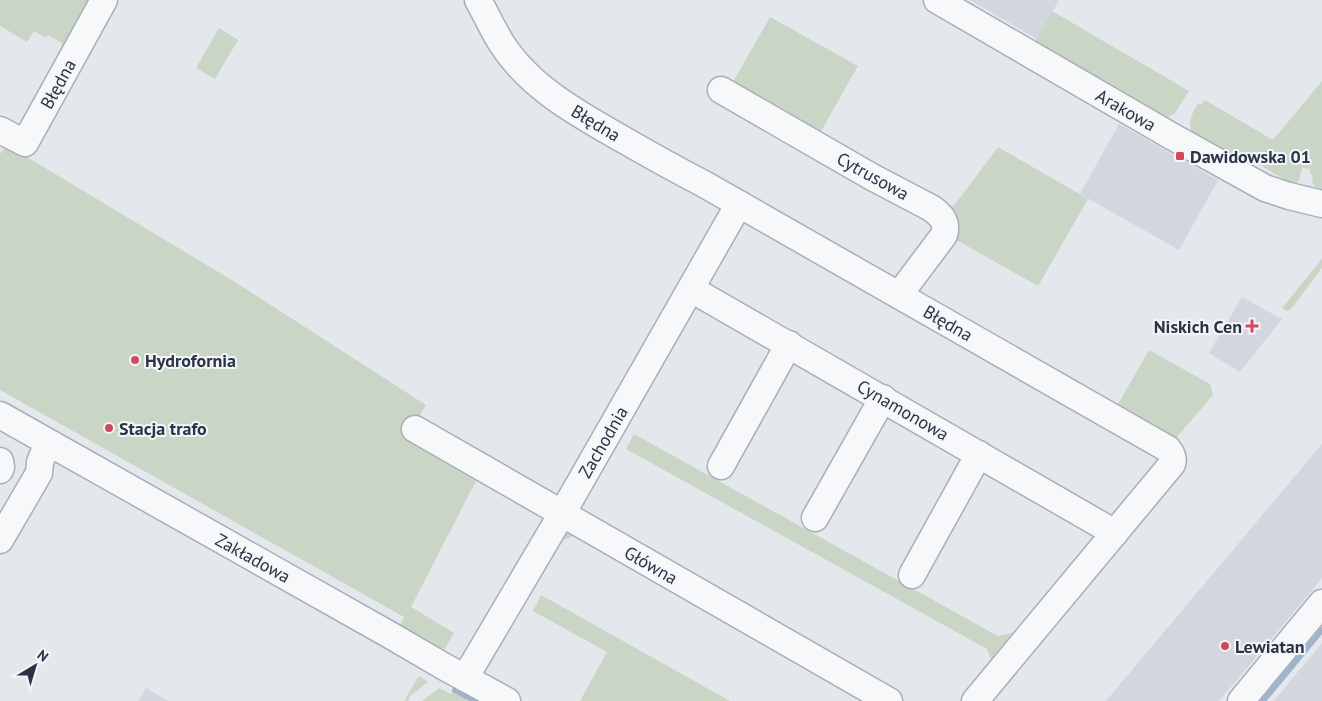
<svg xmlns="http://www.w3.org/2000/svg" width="1322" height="701" font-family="'PT Sans',sans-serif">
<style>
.built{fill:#d2d6de}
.green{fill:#c9d6c5}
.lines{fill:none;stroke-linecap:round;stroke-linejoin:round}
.stream{stroke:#9fb4cc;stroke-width:5.5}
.minor-casing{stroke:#a9aeb7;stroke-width:29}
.minor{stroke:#f7f8fa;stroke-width:26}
.poi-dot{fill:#d1495b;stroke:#f4f6f9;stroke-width:2}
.labels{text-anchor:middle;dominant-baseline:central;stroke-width:4;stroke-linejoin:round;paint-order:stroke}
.street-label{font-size:18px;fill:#2b3445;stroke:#f4f6f9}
.poi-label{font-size:18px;font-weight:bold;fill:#2b3445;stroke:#f4f6f9;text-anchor:start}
</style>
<rect width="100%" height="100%" fill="#e4e7ec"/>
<g class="built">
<polygon points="970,0 1059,0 1037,39"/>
<polygon points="1119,124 1218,180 1179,250 1080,194"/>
<polygon points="1242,297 1282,319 1240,372 1209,353"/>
<polygon points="1322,444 1322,578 1269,642 1219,701 1106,701"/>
<polygon points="1322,643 1322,701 1274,701"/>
<polygon points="146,688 168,701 138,701"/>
</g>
<g class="green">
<polygon points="0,0 95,0 65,48 61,46 62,43 48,35 46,38 34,31 27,42 0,26"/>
<polygon points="1052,11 1189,91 1175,113 1167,118 1155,115 1034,44"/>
<polygon points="770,17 858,66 820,133 953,207 998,147 1088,199 1038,286 951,237 733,82"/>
<polygon points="219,28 238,40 215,79 196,68"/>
<path d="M 1322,81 L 1322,189 L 1314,186 L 1312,182 L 1313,175 L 1310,174 L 1310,169 L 1302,168 L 1299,180 L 1296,184 L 1292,184 L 1255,162 L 1252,168 L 1192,135 C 1188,121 1191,116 1198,103 L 1201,105 L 1205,100 L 1273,140 Z"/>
<polygon points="7,145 235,282 426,405 405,439 476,481 411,607 454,633 445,649 425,643 399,627 404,617 0,390 0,154"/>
<polygon points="1322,259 1322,268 1291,309 1287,311 1282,308"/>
<polygon points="1149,350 1210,384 1213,395 1176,438 1118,404"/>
<polygon points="634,434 998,636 1012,633 991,659 987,649 626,449"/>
<polygon points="564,529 600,546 598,550 574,536 563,540 534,589 532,586"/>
<polygon points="541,595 730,701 580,701 607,652 533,611"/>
<polygon points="419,676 428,682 410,696 408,701 404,701"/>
<polygon points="456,684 486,701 422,701 439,688 451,694"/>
</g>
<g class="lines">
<g class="stream">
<polyline points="455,690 475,701"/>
<polyline points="1263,701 1322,630"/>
</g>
<g class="minor-casing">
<g id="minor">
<path d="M 478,0 C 486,14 493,30 502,44 C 530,88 580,115 624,140 C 650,155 677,170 704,184 L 1168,449 C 1172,454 1174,458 1172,464 L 975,701"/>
<polyline points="937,0 1173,137 1265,188 1289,196 1322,204"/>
<path d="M 721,90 L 872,177 L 931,208 C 941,215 948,222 944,235 L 905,287 L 900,295"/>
<polyline points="0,130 25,143 104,0"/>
<polyline points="691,289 1115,533"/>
<polyline points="0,415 390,635 443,666 507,701"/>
<polyline points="415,429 889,701"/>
<polyline points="0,461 1,467 0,470"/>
<polyline points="721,466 789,344"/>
<polyline points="815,518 883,398"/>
<polyline points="0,540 39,473 40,462 48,443"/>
<polyline points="912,575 979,454"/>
<polyline points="465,678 567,505 739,204"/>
<polyline points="1241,701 1322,603"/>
</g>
</g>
<use href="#minor" class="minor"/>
</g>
<g class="poi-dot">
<rect x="1175" y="151" width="10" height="10" rx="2.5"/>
<path d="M1249.5 318.5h5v5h5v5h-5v5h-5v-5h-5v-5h5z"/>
<circle cx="135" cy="360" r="5"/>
<circle cx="109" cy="428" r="5"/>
<circle cx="1225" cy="646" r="5"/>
</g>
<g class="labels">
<g class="street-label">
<text transform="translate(58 84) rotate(-61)">Błędna</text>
<text transform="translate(1126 110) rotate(30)">Arakowa</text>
<text transform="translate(596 123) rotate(31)">Błędna</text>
<text transform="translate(873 176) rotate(29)">Cytrusowa</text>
<text transform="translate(948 323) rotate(30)">Błędna</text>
<text transform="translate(903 410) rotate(30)">Cynamonowa</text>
<text transform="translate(603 442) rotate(-60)">Zachodnia</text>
<text transform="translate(253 558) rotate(29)">Zakładowa</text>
<text transform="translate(651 565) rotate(30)">Główna</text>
</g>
<g class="poi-label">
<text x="1190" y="156">Dawidowska 01</text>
<text x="1242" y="326" text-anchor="end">Niskich Cen</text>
<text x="145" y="360">Hydrofornia</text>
<text x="119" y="428">Stacja trafo</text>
<text x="1235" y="646">Lewiatan</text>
</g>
</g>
<g transform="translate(35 666) rotate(38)" stroke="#f4f6f9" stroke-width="4" paint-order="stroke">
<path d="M0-4L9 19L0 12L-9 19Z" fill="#2b3445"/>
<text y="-8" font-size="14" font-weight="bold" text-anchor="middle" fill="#2b3445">N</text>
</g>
</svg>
